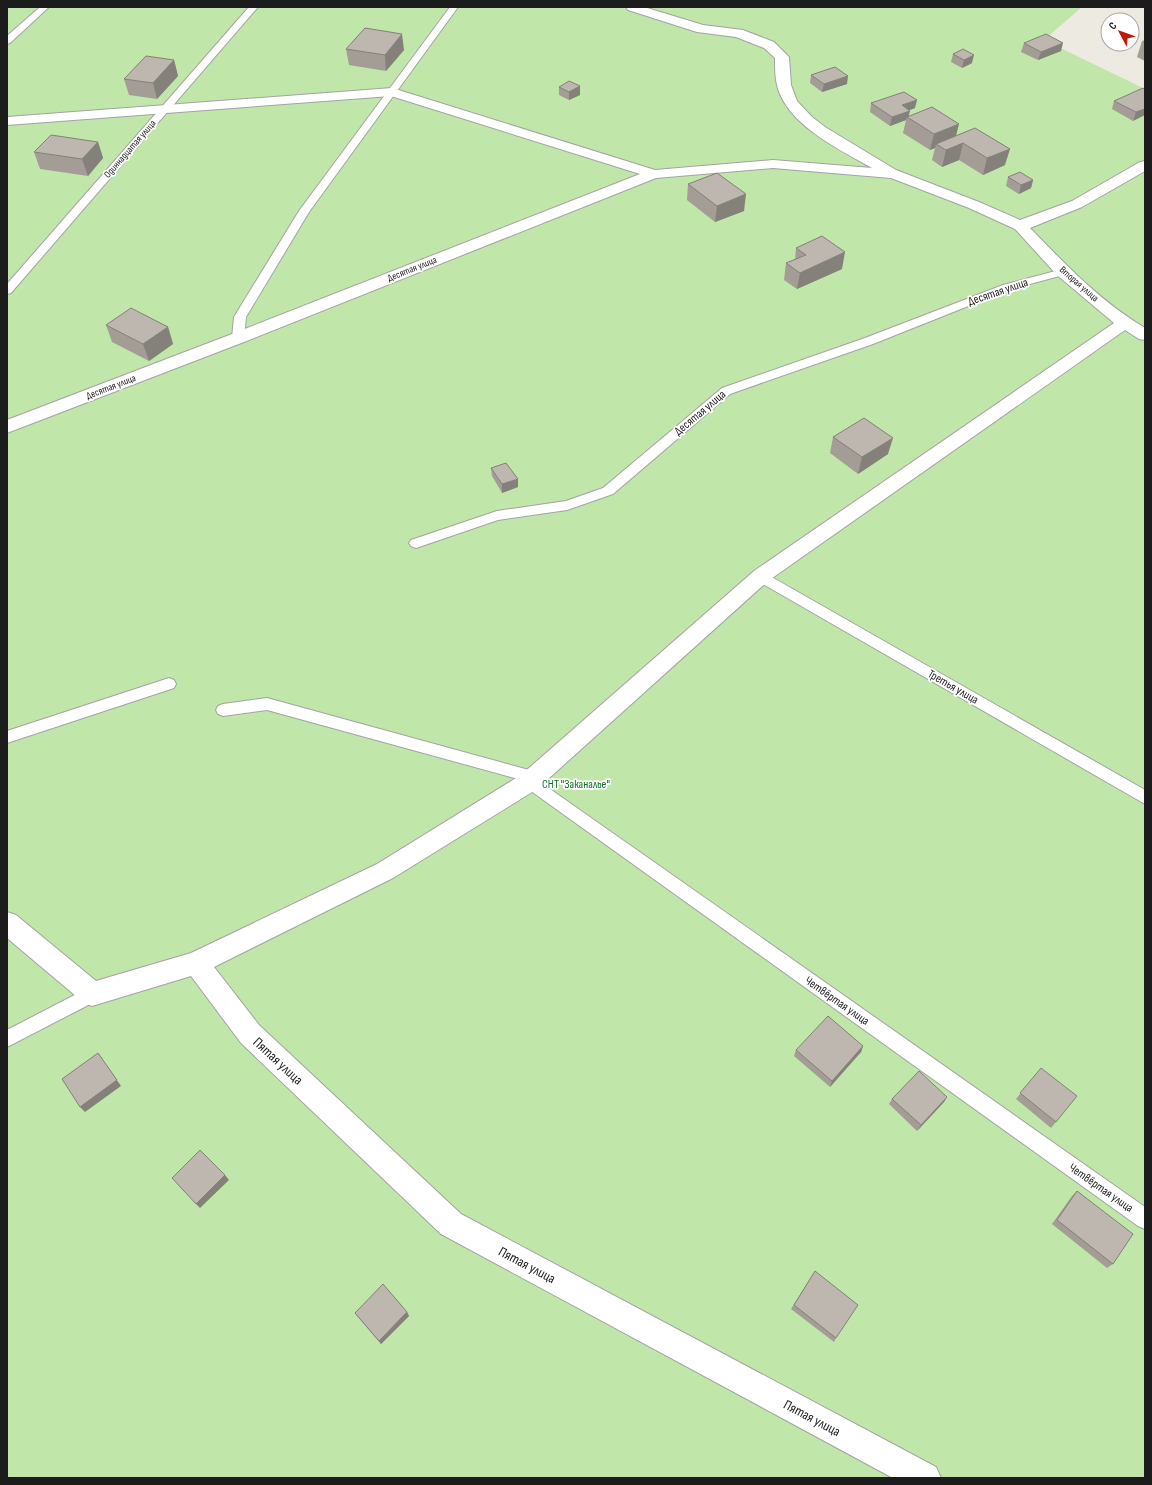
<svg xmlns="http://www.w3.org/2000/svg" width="1152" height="1485" font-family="'Sofia Sans Condensed',sans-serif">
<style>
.grass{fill:#c1e6a9}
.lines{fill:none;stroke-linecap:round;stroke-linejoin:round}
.lane-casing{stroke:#a3a3a3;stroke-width:2}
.street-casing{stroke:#a3a3a3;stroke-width:2}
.lane{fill:#fff;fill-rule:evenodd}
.street{fill:#fff;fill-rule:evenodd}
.wall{fill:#a39d96}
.shaded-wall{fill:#84807a}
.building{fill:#bdb7af;stroke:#84807a}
.labels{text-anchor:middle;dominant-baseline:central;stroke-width:3.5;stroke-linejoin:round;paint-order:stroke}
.far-street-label{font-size:10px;fill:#1c1c1c;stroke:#fff}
.street-label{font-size:12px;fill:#1c1c1c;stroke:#fff}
.park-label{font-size:12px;fill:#0f7521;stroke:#fff}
.near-street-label{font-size:14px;fill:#1c1c1c;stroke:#fff}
</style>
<rect width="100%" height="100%" fill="#edeae2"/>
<polygon class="grass" points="7,7 1082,7 1044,40 1145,89 1145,1478 7,1478"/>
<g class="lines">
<g class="lane-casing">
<g id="lane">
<polygon points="40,7 49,7 10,43 7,44 7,36"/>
<polygon points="249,7 258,7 11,293 7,294 7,284"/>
<polygon points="450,7 458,7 309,212 246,317 244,338 242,341 234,341 232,338 234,317 299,211"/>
<polygon points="1063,269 1068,272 1067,274 1011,289 873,344 730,394 613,494 567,510 498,520 416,548 411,546 409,543 411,540 497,511 566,501 603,488 722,388 865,338 1003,285"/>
<polygon points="761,571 1145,790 1145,804 756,580 754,576 756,572"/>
<polygon points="169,678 174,680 176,684 174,688 7,743 7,731"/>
<polygon points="267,698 540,773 543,777 540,782 1145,1207 1145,1229 1138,1226 524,786 521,782 522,780 267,710 223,716 218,714 216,710 218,706 223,704"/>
<polygon points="92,986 98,988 101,994 98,1000 7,1047 7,1030"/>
</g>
</g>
<g class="street-casing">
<path id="street" d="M 626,7 L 644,7 L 703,25 L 743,30 L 774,42 L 789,57 L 791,85 L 797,101 L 812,117 L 825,127 L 896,170 L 979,202 L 1020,220 L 1072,201 L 1140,162 L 1145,161 L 1145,171 L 1082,207 L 1030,228 C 1065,264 1101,302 1145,328 L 1145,340 L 1139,339 L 1125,330 L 768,581 L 537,789 L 393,878 L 214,967 L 259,1025 L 461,1214 L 936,1467 L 941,1478 L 893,1478 L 441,1234 L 241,1043 L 191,976 L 92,1006 L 83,1002 L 7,938 L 7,912 L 16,915 L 96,981 L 191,953 L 377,864 L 521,775 L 754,571 L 1114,323 L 1057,275 L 1015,229 L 969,208 L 891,178 L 773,168 L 656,178 L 244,342 L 7,433 L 7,420 L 232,334 L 640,174 L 391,96 L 7,125 L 7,117 L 392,88 L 655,170 L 773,160 L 872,168 C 842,151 794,128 780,94 C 775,83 775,70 775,58 L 764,48 L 736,37 L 697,32 L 628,10 Z"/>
</g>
<use href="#lane" class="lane"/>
<use href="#street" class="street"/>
</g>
<g class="wall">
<polygon points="1145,40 1145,61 1137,57 1142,41"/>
<polygon points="1024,43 1061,51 1038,60 1021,52"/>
<polygon points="346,49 404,50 386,71 349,65"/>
<polygon points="953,54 972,63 962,68 951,62"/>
<polygon points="174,60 178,76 157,99 129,95 124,79"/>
<polygon points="811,75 847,84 822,92 810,83"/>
<polygon points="580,86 580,95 569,100 559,95 559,87"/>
<polygon points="1145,90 1133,121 1112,109 1114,101"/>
<polygon points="871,103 915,108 909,110 909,116 956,136 1005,165 983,175 959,160 942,167 932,160 935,148 930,150 903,133 906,120 890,126 870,112"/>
<polygon points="98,142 103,158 88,176 40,169 34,152"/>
<polygon points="1008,177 1033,180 1031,188 1019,194 1006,186"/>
<polygon points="688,184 744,211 715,222 687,200"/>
<polygon points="796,248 842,269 797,289 784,280 786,263 795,260"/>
<polygon points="106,325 168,327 173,344 149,361 112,342"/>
<polygon points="833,437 888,454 858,474 830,453"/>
<polygon points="491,468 518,487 502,493 492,476"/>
<polygon points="863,1046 861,1052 830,1087 794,1056 796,1050"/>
<polygon points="1041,1068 1056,1122 1051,1128 1016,1099"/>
<polygon points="947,1097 944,1102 917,1131 889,1104 892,1099"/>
<polygon points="1077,1191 1113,1264 1107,1268 1052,1224 1072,1196"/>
<polygon points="815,1271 836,1338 834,1342 791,1309"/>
<polygon points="407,1312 409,1316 381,1344 358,1317 355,1313"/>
</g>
<g class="shaded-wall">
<polygon points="402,34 404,50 386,71 385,55"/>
<polygon points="1063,43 1061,51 1038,60 1041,52"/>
<polygon points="974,55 972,63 962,68 964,60"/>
<polygon points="174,60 178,76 157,99 153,83"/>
<polygon points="848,76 847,84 822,92 824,84"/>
<polygon points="580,86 580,95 569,100 569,92"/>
<polygon points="917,100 915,108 900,114 902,105"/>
<polygon points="1145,105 1145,115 1133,121 1136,112"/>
<polygon points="910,111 908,118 907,117 906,120 890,126 892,117"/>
<polygon points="959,124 955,140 936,144 935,148 930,150 934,134"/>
<polygon points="98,142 103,158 88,176 82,159"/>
<polygon points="963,143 959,160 942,167 946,150"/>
<polygon points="1010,149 1005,165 983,175 987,158"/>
<polygon points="1033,180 1031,188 1019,194 1021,185"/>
<polygon points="746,194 744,211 715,222 717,206"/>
<polygon points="845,252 842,269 797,289 800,273"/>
<polygon points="168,327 173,344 149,361 143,344"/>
<polygon points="893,438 888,454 858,474 862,457"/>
<polygon points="518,479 518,487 502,493 502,484"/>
<polygon points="863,1046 861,1052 830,1087 832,1081"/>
<polygon points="98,1053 121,1086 85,1112 80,1107"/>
<polygon points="947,1097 944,1102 917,1131 921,1125"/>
<polygon points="225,1175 229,1180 200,1208 196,1204"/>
<polygon points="407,1312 409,1316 381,1344 379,1341"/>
</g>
<g class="building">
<polygon points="365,28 402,34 385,55 346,49"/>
<polygon points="1046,34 1063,43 1041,52 1024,43"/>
<polygon points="963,49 974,55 964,60 953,54"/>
<polygon points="146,56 174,60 153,83 124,79"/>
<polygon points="835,67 848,76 824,84 811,75"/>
<polygon points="569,81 580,86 569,92 559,87"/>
<polygon points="1143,88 1145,90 1145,109 1136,112 1114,101"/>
<polygon points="904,92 917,100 902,105 910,111 892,117 871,103"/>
<polygon points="932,107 959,124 934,134 907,117"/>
<polygon points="975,128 1010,149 987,158 963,143 946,150 936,144"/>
<polygon points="51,135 98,142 82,159 34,152"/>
<polygon points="1020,172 1033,180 1021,185 1008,177"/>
<polygon points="717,173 746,194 717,206 688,184"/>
<polygon points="822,236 845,252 800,273 786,263 806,255 796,248"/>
<polygon points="131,308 168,327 143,344 106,325"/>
<polygon points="864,418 893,438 862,457 833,437"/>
<polygon points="506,463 518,479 502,484 491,468"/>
<polygon points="828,1016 863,1046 832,1081 796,1050"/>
<polygon points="98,1053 117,1080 80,1107 62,1079"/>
<polygon points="1041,1068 1077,1096 1056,1122 1020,1093"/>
<polygon points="919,1071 947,1097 921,1125 892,1099"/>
<polygon points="200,1150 225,1175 196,1204 172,1178"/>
<polygon points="1077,1191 1133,1234 1113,1264 1057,1220"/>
<polygon points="815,1271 858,1305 836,1338 794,1305"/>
<polygon points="383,1284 407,1312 379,1341 355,1313"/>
</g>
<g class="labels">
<g class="far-street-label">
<text transform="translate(130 149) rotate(-49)">Одиннадцатая улица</text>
<text transform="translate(412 269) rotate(-22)">Десятая улица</text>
<text transform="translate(1079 284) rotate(41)">Вторая улица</text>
<text transform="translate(111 387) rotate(-21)">Десятая улица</text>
</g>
<g class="street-label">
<text transform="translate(998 292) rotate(-19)">Десятая улица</text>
<text transform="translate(700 413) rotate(-40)">Десятая улица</text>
<text transform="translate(953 687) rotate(30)">Третья улица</text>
<text transform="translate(837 1001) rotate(35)">Четвёртая улица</text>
<text transform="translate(1101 1188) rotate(35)">Четвёртая улица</text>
</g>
<g class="park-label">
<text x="576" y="784">СНТ "Заканалье"</text>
</g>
<g class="near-street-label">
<text transform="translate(278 1061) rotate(43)">Пятая улица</text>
<text transform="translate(527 1265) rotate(28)">Пятая улица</text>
<text transform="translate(812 1418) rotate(28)">Пятая улица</text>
</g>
</g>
<rect width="1152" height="1485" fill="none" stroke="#1c1c1c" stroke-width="16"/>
<g transform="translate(1120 32) rotate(311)"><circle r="19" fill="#ffffff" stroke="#a4a4a4"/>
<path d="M0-3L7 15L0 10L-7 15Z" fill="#c01908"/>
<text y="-6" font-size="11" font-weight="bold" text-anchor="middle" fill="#1c1c1c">С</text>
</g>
</svg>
